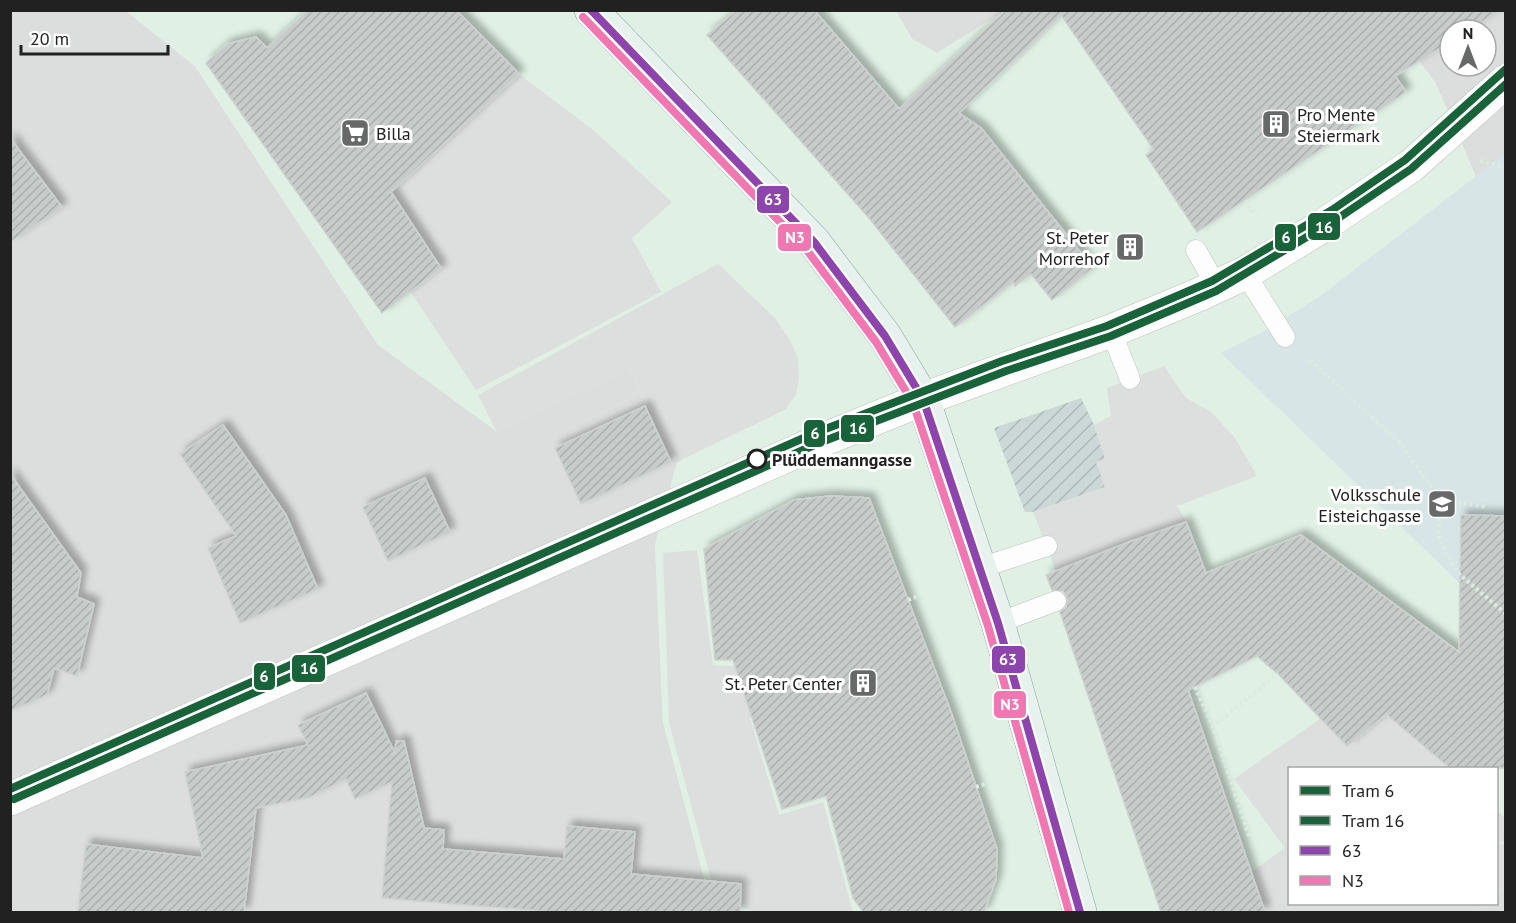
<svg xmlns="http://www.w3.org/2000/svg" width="1516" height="923" font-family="'PT Sans',sans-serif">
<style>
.residential{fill:#dbdedd;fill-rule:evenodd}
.commercial{fill:#e0f0e4}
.education{fill:#d7e5e6}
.construction{fill:url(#construction-furrows)}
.parking{fill:#dddfdf}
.building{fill:url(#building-hatch);stroke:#cbd2d0;stroke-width:1.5;filter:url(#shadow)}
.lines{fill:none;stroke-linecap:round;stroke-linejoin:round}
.lane-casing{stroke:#bfc1c0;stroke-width:21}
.street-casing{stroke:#bfc1c0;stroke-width:34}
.primary-casing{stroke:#87a59e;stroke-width:34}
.path{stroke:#dbebdf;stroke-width:4;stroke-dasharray:3 3;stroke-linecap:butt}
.lane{stroke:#fcfdfc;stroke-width:20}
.street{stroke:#fcfdfc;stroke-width:33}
.primary{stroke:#e7f1ed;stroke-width:33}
.bus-1-casing{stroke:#fff;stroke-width:12}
.bus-2-casing{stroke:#fff;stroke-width:12}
.bus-1{stroke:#8e44ad;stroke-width:8}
.bus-2{stroke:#f177b2;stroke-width:8}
.tram-1-casing{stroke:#fff;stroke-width:12}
.tram-2-casing{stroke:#fff;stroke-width:12}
.tram-1{stroke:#19633a;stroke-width:8}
.tram-2{stroke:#19633a;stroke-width:8}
.stop-dot{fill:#fff;stroke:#212121;stroke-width:3}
.labels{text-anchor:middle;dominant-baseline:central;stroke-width:6;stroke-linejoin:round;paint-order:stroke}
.poi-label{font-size:18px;fill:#212121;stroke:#fff;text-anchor:end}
.stop-label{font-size:18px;font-weight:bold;fill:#212121;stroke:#fff;text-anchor:start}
.line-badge{stroke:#fff;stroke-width:2}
.badge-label{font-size:16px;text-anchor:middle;font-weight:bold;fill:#fff}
</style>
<defs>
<pattern id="construction-furrows" width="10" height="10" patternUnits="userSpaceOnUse" patternTransform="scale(1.5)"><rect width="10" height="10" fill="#ccd7d7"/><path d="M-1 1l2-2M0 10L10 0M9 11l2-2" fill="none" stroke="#afb8b8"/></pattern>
<pattern id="building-hatch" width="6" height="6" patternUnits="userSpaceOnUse" patternTransform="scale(1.5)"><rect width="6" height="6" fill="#c7ccca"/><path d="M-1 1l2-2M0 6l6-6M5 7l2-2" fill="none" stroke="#abafad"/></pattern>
<filter id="shadow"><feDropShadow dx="5.5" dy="-5.5" stdDeviation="3" flood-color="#0004"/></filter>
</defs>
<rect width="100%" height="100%" fill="#eaefee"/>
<g class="residential">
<polygon points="10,11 126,11 195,66 378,344 629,369 677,462 655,545 663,722 713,912 11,912"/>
<polygon points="896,11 1005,11 937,53 912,39"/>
<path d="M 1380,11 L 1505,11 L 1506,160 L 1503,167 L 1476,177 L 1435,82 ZM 1450,30 L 1486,30 L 1486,66 L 1450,66 Z"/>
<polygon points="1505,888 1505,912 1475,912 1486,904 1496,904 1497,895"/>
</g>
<polygon class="commercial" points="126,11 896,11 912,39 937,53 1005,11 1380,11 1435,82 1476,177 1319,297 1264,331 1221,353 1505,627 1505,888 1497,895 1496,768 1290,768 1290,904 1486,904 1475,912 713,912 663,722 655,545 677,462 629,369 497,432 378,345 195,66"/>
<polygon class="education" points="1505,154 1505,627 1221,353 1264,331 1319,297"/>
<polygon class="construction" points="1081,398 1094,425 1105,458 1097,463 1105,487 1033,512 1025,512 994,428"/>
<g class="parking">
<polygon points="519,74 592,129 672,202 632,238 661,292 476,390 410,291 441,268 391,192"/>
<polygon points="718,264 775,318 790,340 798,358 799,379 796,395 786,409 677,462 629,369 497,432 478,395"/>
<polygon points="1164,366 1186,398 1211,412 1235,438 1257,476 1177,506 1186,522 1129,542 1056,571 1033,512 1105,487 1096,462 1105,458 1094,425 1111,416 1107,388"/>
<polygon points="697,550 713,665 730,666 774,663 788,704 750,718 779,815 823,802 853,912 758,912 717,902 669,723 663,553"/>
<polygon points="1386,714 1450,768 1290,768 1290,904 1486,904 1475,912 1186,912 1251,872 1285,848 1234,779 1321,718 1347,746"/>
<polygon points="1497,810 1506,819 1505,888 1497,895"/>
</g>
<g class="building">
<polygon points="308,10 456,10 519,74 391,192 441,268 382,313 206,63 227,44 256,37 267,48"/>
<polygon points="737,10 814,10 899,109 1006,10 1501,10 1469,30 1450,30 1450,42 1395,76 1406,92 1197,232 1146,155 1154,150 1061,15 959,113 981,128 1093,268 1052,300 1031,274 1015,286 1013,282 955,327 869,218 707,35"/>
<polygon points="10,138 62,207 10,242"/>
<polygon points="645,406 671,462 581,504 555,448"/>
<polygon points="223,425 286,515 318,589 240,623 208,548 236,536 180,454"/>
<polygon points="10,474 81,573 77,597 94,604 77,676 54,668 47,695 10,711"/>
<polygon points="425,478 450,532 388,561 363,507"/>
<polygon points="830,496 869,498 951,712 997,849 996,879 984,912 863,912 853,898 826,796 782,809 733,660 715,660 704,549 794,500"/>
<polygon points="1461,515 1506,516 1506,768 1450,768 1386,714 1347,746 1278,674 1257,656 1188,690 1265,912 1161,912 1060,612 1066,608 1067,597 1063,591 1052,590 1046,575 1129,542 1186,522 1206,573 1301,535 1459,652"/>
<polygon points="366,693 395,753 396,741 404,741 424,828 444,830 443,849 564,859 567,826 635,832 631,874 741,884 740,912 557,912 382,898 392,782 355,799 346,779 310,797 256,808 244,912 78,912 86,844 203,858 185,772 308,745 298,725"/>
</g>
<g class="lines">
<g class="lane-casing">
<g id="lane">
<polyline points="1196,250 1217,287"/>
<polyline points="1245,273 1285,337"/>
<polyline points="1111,331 1130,379"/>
<polyline points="980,568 1047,546"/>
<polyline points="998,623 1056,601"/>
</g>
</g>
<g class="street-casing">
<polyline id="street" points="10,799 820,441 923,399 1111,331 1198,295 1245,273 1321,227 1411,166 1506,81"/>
</g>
<g class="primary-casing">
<polyline id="primary" points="591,10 814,242 885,336 923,399 998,623 1080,912"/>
</g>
<g class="path">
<polyline points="1480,161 1506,167"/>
<polyline points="1246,200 1249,208 1257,215"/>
<polyline points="1310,360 1401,444 1440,500 1487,507"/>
<polyline points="1440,500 1439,540 1458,573 1506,614"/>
<polyline points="908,600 919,596"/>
<polyline points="1195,687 1213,726"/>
<polyline points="976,787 988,783"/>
<polyline points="1249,836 1213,726 1278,674"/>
<polyline points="1496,838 1506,846"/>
</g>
<use href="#lane" class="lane"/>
<use href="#street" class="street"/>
<use href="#primary" class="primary"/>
<g class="bus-1-casing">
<polyline id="bus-1" points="591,10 814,242 885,336 923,399 998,623 1080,912"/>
</g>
<g class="bus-2-casing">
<polyline id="bus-2" points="583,17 806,249 876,342 913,403 988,626 1069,912"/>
</g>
<use href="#bus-1" class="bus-1"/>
<use href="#bus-2" class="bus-2"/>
<g class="tram-1-casing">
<polyline id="tram-1" points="10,789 815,433 1002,361 1107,326 1212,281 1332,210 1405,160 1506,69"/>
</g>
<g class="tram-2-casing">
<polyline id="tram-2" points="14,799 819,443 1006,371 1111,336 1216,291 1337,219 1411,169 1506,84"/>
</g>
<use href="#tram-1" class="tram-1"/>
<use href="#tram-2" class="tram-2"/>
</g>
<defs>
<g id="building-square" transform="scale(1.5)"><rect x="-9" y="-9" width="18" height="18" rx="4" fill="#676969" stroke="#fff"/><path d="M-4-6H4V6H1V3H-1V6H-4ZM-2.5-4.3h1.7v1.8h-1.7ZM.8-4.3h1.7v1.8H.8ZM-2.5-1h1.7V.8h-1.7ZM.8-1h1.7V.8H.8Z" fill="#fff"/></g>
<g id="supermarket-square" transform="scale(1.5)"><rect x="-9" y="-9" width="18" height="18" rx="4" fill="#676969" stroke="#fff"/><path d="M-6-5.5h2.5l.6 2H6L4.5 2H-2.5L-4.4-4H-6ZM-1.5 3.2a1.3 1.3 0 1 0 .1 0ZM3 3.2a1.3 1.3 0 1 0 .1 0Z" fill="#fff"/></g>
<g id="school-square" transform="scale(1.5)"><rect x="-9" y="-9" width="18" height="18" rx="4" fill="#676969" stroke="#fff"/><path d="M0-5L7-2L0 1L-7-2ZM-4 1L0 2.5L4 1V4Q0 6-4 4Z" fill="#fff"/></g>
</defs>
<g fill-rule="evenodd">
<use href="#building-square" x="1276" y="124"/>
<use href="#supermarket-square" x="355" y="133"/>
<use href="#building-square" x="1130" y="247"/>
<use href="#school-square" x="1442" y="504"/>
<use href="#building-square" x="863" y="683"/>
</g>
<circle class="stop-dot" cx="757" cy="459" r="9"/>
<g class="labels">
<g class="poi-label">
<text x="1297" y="114" text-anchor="start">Pro Mente<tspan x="1297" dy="21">Steiermark</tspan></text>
<text x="376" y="133" text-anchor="start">Billa</text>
<text x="1109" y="237">St. Peter<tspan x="1109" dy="21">Morrehof</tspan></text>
<text x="1421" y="494">Volksschule<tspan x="1421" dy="21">Eisteichgasse</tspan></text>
<text x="842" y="683">St. Peter Center</text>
</g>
<g class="stop-label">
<text x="772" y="459">Plüddemanngasse</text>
</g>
</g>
<g class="line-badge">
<rect x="756" y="185" width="34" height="29" rx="6" fill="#8e44ad"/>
<rect x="1307" y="212" width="34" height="29" rx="6" fill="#19633a"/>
<rect x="777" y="223" width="35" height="29" rx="6" fill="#f177b2"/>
<rect x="1274" y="223" width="23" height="29" rx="6" fill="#19633a"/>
<rect x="840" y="414" width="35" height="29" rx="6" fill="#19633a"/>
<rect x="803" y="419" width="23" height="29" rx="6" fill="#19633a"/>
<rect x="991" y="645" width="35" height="29" rx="6" fill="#8e44ad"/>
<rect x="291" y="654" width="35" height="29" rx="6" fill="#19633a"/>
<rect x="253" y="662" width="23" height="29" rx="6" fill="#19633a"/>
<rect x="993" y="690" width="34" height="29" rx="6" fill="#f177b2"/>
</g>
<g class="badge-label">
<text x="773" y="205">63</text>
<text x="1324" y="233">16</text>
<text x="795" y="243">N3</text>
<text x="1286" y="243">6</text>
<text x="858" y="434">16</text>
<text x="815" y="439">6</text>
<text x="1008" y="665">63</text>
<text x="309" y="674">16</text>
<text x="264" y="682">6</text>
<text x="1010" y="710">N3</text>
</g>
<rect width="1516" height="923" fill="none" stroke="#212121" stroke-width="24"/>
<rect x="1288" y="767" width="210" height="138" fill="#ffffff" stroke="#a6a6a6" stroke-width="1.5"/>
<rect x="1300" y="786" width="30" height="9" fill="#19633a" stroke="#a6a6a6" stroke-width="1.5"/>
<text x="1342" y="797" font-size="18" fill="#212121">Tram 6</text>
<rect x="1300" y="816" width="30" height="9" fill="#19633a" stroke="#a6a6a6" stroke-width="1.5"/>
<text x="1342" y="827" font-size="18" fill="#212121">Tram 16</text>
<rect x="1300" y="846" width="30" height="9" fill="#8e44ad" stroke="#a6a6a6" stroke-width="1.5"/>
<text x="1342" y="857" font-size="18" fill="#212121">63</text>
<rect x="1300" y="876" width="30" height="9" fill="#f177b2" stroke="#a6a6a6" stroke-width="1.5"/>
<text x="1342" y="887" font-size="18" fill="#212121">N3</text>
<g transform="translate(1468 48)"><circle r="28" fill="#ffffff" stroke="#a6a6a6" stroke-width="1.5"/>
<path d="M0-4.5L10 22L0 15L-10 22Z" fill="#676969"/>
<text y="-9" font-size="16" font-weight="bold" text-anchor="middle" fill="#212121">N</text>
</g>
<path d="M21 45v9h147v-9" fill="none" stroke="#212121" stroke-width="3"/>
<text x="30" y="45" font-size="18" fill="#212121" stroke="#ffffff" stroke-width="4.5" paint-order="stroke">20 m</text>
</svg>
